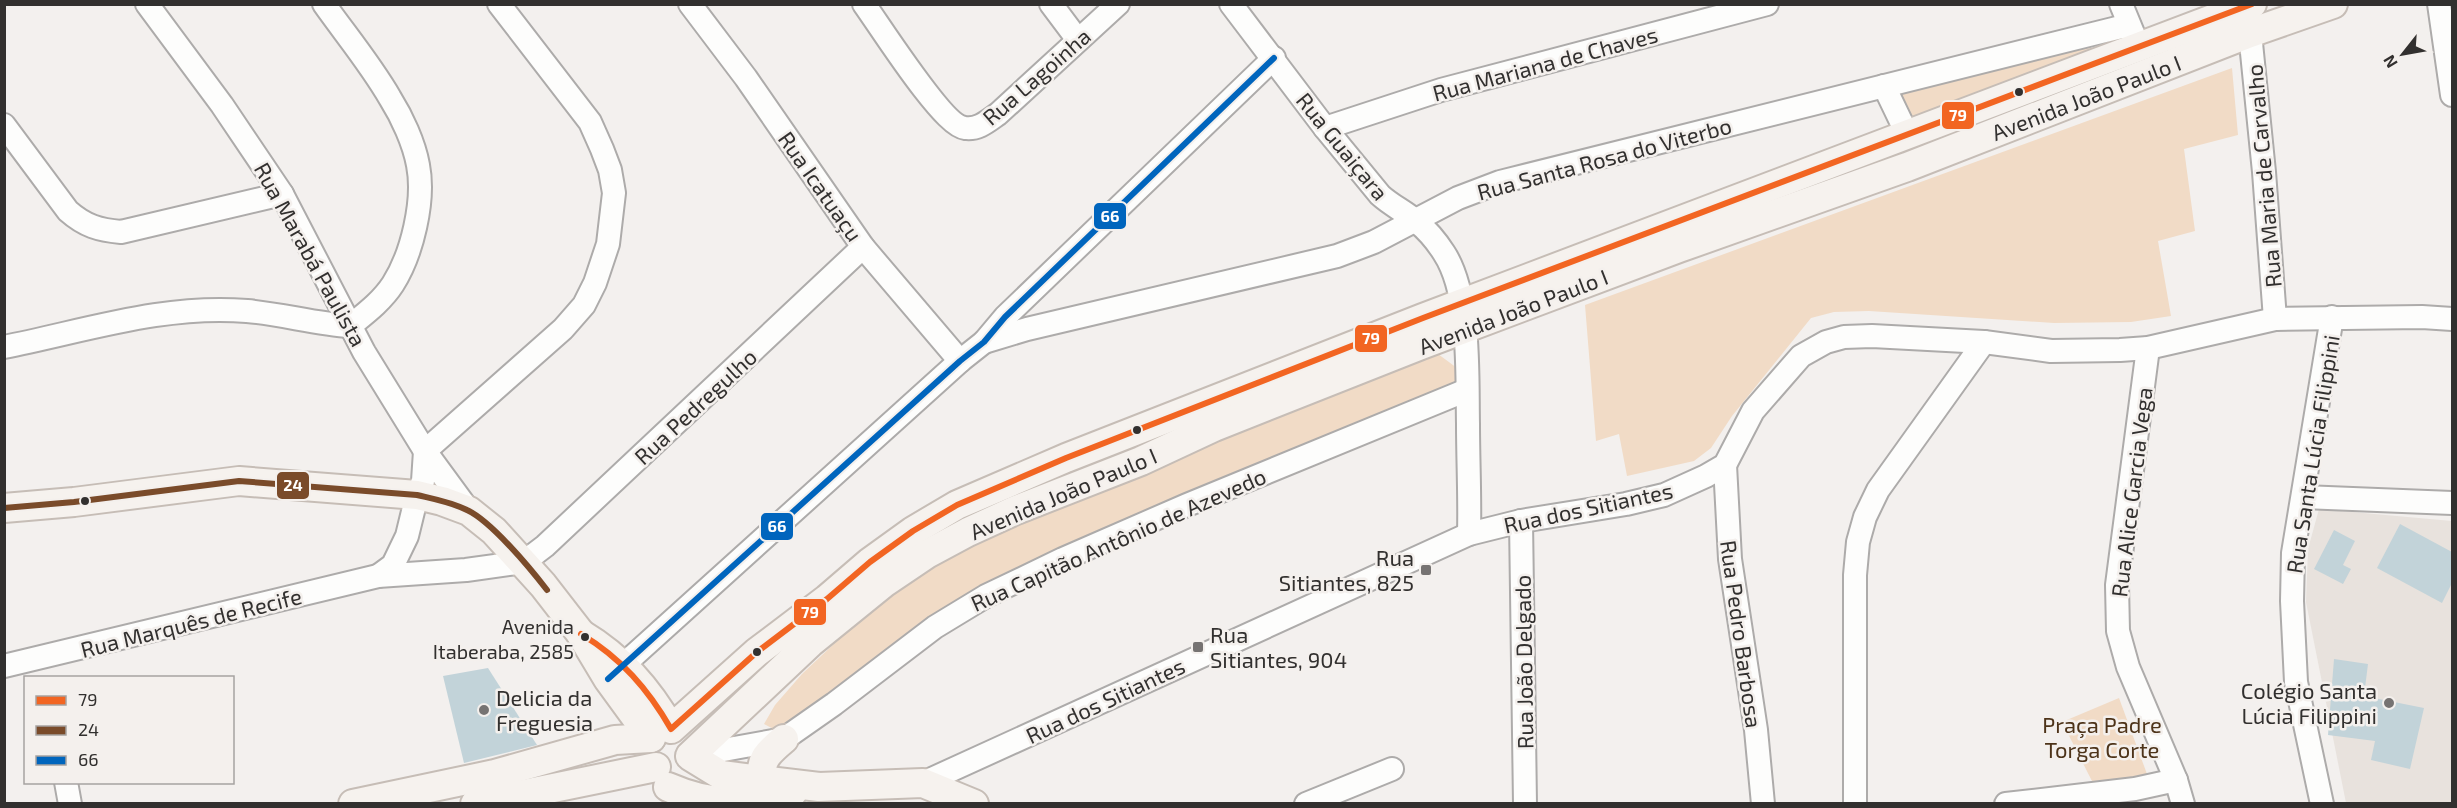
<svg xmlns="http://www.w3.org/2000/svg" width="2457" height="808" font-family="'Exo 2',sans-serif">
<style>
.built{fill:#e8e2dd}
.green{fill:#f1dbc6}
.building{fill:#c2d3d9}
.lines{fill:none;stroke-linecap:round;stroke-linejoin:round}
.minor-casing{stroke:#adabaa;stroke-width:26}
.major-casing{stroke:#c6bdb6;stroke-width:32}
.minor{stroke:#fdfdfc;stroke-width:22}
.major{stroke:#f6f2ee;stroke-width:28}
.bus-1-casing{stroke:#f4f0ed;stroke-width:10}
.bus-2-casing{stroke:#f4f0ed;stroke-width:10}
.bus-3-casing{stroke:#f4f0ed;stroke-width:10}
.bus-1{stroke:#f26522;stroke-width:6}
.bus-2{stroke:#7a4b2a;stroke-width:6}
.bus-3{stroke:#0065bd;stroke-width:6}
.bus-dot{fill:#32302f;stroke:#f4f0ed;stroke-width:2}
.poi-dot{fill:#767372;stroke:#f4f0ed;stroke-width:2}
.labels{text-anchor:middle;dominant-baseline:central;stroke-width:5;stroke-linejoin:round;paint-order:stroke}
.bus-label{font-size:20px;fill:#32302f;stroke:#f4f0ed;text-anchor:end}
.street-label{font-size:22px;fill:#32302f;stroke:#f4f0ed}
.poi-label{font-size:22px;fill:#32302f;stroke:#f4f0ed;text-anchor:end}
.park-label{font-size:22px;fill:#4d3319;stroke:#f4f0ed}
.line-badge{stroke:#f4f0ed;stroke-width:2}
.badge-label{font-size:16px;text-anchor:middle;font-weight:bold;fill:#fff}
</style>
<rect width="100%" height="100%" fill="#f3f0ee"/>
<polygon class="built" points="2319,509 2452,521 2452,803 2346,803 2306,602 2308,549"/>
<g class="green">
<polygon points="2070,48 2139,48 1925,127 1881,92"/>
<polygon points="2232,68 2238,135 2184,149 2195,231 2158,241 2171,316 2131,322 2054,323 1869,311 1834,312 1811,318 1732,416 1711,448 1694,461 1627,476 1619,434 1596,441 1585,305"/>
<polygon points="1434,351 1457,368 1455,383 1069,546 783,734 764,724 775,705 802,674 856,623 903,584 990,533"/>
<polygon points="2119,698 2147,774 2094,785 2062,722"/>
</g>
<g class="building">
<polygon points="2400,524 2452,552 2452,583 2442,603 2377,568"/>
<polygon points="2334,530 2355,541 2343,565 2351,569 2343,584 2314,569"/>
<polygon points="2334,659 2368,664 2364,696 2424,708 2410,769 2371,760 2375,741 2328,735"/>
<polygon points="488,668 537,745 464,763 443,676"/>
</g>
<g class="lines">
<g class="minor-casing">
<g id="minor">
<polyline points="147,4 222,105 282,194 364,352 425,451 469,511"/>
<polyline points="690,4 746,78 863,247 960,361"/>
<path d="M 864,4 C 880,26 943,126 965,128 C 978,130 988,121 998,114 L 1118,4"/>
<polyline points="1051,4 1078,40"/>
<path d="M 1231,4 L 1325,128 L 1380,195 C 1392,206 1406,212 1417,222 C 1427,230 1437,242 1444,253 C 1471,294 1467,376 1468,424 C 1468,461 1470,497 1469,534"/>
<polyline points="2121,4 2135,38"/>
<polyline points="2439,4 2452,95"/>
<polyline points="2250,33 2264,172 2275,319"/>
<polyline points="1884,86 1907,134"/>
<path d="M 4,125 L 68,211 C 85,226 99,230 121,232 L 282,194"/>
<polyline points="1325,128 1441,90 1767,4"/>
<polyline points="984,342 1027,329 1337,256 1374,242 1458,198 1500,182 2129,25"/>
<path d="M 4,347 C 85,331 164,304 247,311 C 282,314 316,324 350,326 C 366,313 382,301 393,284 C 412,254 425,201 418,165 C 414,143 402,117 390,98 C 371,65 346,35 324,4"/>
<polyline points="2148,348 2117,585 2118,631 2128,667 2176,780 2183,804"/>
<polyline points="425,451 563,329 584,305 595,283 608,244 614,193 610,170 602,149 590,122 499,4"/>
<polyline points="1725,465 1730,559 1756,730 1763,804"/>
<polyline points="2303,497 2452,503"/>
<polyline points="1521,521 1525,804"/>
<polyline points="378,576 393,565 407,536 417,495 423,481 425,451"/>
<polyline points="4,666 378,576 466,570 524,562 545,546 863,247"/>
<polyline points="610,677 960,361 984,342 1005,317 1274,58"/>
<polyline points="690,756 784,739 834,704 935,627 986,596 1063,559 1187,505 1467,390"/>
<polyline points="66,782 70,804"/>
<polyline points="923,783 1469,534 1521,521 1626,504 1664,495 1706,476 1725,465 1753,411 1801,356 1826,342 1844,337 1872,336 1984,342 2051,351 2120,350 2148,348 2275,319 2422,317 2452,319"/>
<polyline points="1306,804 1392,769"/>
<polyline points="1855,804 1855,575 1858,542 1865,517 1878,490 1984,342"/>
<polyline points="2006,804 2135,789 2176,780"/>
<polyline points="2322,804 2296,682 2292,601 2293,553 2332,317"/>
</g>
</g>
<g class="major-casing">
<g id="major">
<polyline points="4,508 74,502 239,481 417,495 442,501 469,511 494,531 543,585 581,634 608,679 651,738"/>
<path d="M 581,634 C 621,658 648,689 671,729 L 757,652 L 827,599 L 870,562 L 913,531 L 957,505 L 1066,458 L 1423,318 L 2252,4"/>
<path d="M 768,781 C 753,764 771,750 784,739"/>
<path d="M 668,787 C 716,808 743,803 793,792"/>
<polyline points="353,804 495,774 615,740 651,738"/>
<polyline points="475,804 656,767"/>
<polyline points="974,804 923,783 819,787 721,775 690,756 810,643 884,583 927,554 968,532 1016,510 1141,461 1214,427 1421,345 1679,248 1907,167 2250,33 2333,4"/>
</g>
</g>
<use href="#minor" class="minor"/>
<use href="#major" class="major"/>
<g class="bus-1-casing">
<path id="bus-1" d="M 581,634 C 621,658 648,689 671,729 L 757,652 L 827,599 L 870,562 L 913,531 L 957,505 L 1066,458 L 1423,318 L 2252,4"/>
</g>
<g class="bus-2-casing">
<path id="bus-2" d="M 4,508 L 74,502 L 239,481 L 417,495 C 434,499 451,502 467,510 C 491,521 530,568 547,590"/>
</g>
<g class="bus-3-casing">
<polyline id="bus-3" points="608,679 960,361 984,342 1005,317 1274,58"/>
</g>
<use href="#bus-1" class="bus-1"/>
<use href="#bus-2" class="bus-2"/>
<use href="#bus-3" class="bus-3"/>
</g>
<g class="bus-dot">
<circle cx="2019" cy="92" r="5"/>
<circle cx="1137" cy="430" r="5"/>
<circle cx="85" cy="501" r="5"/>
<circle cx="585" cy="637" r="5"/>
<circle cx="757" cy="652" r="5"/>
</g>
<g class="poi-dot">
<rect x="1420" y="564" width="12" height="12" rx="3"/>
<rect x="1192" y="641" width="12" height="12" rx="3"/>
<circle cx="2389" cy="703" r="6"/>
<circle cx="484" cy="710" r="6"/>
</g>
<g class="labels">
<g class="bus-label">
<text x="574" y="626">Avenida<tspan x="574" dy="25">Itaberaba, 2585</tspan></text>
</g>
<g class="street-label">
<text transform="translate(1545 63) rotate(-15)">Rua Mariana de Chaves</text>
<text transform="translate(1036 76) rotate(-41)">Rua Lagoinha</text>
<text transform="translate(2086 97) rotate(-21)">Avenida João Paulo I</text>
<text transform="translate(1343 146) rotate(51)">Rua Guaiçara</text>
<text transform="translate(1604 158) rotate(-15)">Rua Santa Rosa do Viterbo</text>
<text transform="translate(2263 176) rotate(-95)">Rua Maria de Carvalho</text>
<text transform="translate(821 186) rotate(55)">Rua Icatuaçu</text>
<text transform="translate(311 254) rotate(61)">Rua Marabá Paulista</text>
<text transform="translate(1513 311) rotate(-21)">Avenida João Paulo I</text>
<text transform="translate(695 406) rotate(-43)">Rua Pedregulho</text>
<text transform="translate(2312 454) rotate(-81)">Rua Santa Lúcia Filippini</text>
<text transform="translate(2131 492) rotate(-83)">Rua Alice Garcia Vega</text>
<text transform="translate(1063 493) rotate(-23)">Avenida João Paulo I</text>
<text transform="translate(1588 507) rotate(-12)">Rua dos Sitiantes</text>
<text transform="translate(1118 539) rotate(-24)">Rua Capitão Antônio de Azevedo</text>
<text transform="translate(191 622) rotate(-14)">Rua Marquês de Recife</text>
<text transform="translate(1742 634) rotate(82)">Rua Pedro Barbosa</text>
<text transform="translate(1523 662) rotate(-91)">Rua João Delgado</text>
<text transform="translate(1105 700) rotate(-25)">Rua dos Sitiantes</text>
</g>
<g class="poi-label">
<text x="1414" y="557">Rua<tspan x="1414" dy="25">Sitiantes, 825</tspan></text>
<text x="1210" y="634" text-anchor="start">Rua<tspan x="1210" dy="25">Sitiantes, 904</tspan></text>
<text x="2377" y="690">Colégio Santa<tspan x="2377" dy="25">Lúcia Filippini</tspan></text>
<text x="496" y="697" text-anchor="start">Delicia da<tspan x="496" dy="25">Freguesia</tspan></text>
</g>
<g class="park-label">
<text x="2102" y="724">Praça Padre<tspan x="2102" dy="25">Torga Corte</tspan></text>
</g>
</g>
<g class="line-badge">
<rect x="1941" y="101" width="34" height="29" rx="6" fill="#f26522"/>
<rect x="1093" y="202" width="34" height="28" rx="6" fill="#0065bd"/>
<rect x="1354" y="324" width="34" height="29" rx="6" fill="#f26522"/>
<rect x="276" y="471" width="34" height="29" rx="6" fill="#7a4b2a"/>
<rect x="760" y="512" width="34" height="29" rx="6" fill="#0065bd"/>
<rect x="793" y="598" width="34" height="28" rx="6" fill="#f26522"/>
</g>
<g class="badge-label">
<text x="1958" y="121">79</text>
<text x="1110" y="222">66</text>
<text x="1371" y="344">79</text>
<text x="293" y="491">24</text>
<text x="777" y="532">66</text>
<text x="810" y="618">79</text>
</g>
<rect width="2457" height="808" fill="none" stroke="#32302f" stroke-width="12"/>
<rect x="24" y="676" width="210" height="108" fill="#f4f0ed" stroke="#a6a3a1" stroke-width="1.5"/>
<rect x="36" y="696" width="30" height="9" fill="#f26522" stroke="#a6a3a1" stroke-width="1.5"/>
<text x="78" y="706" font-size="18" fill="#32302f">79</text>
<rect x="36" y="726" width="30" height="9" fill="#7a4b2a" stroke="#a6a3a1" stroke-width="1.5"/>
<text x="78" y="736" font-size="18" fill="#32302f">24</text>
<rect x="36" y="756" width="30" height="9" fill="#0065bd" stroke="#a6a3a1" stroke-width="1.5"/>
<text x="78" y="766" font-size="18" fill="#32302f">66</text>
<g transform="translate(2403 54) rotate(239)" stroke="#f4f0ed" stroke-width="4.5" paint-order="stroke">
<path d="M0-4.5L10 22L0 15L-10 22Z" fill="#32302f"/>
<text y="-9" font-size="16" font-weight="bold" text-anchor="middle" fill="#32302f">N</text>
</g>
</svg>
